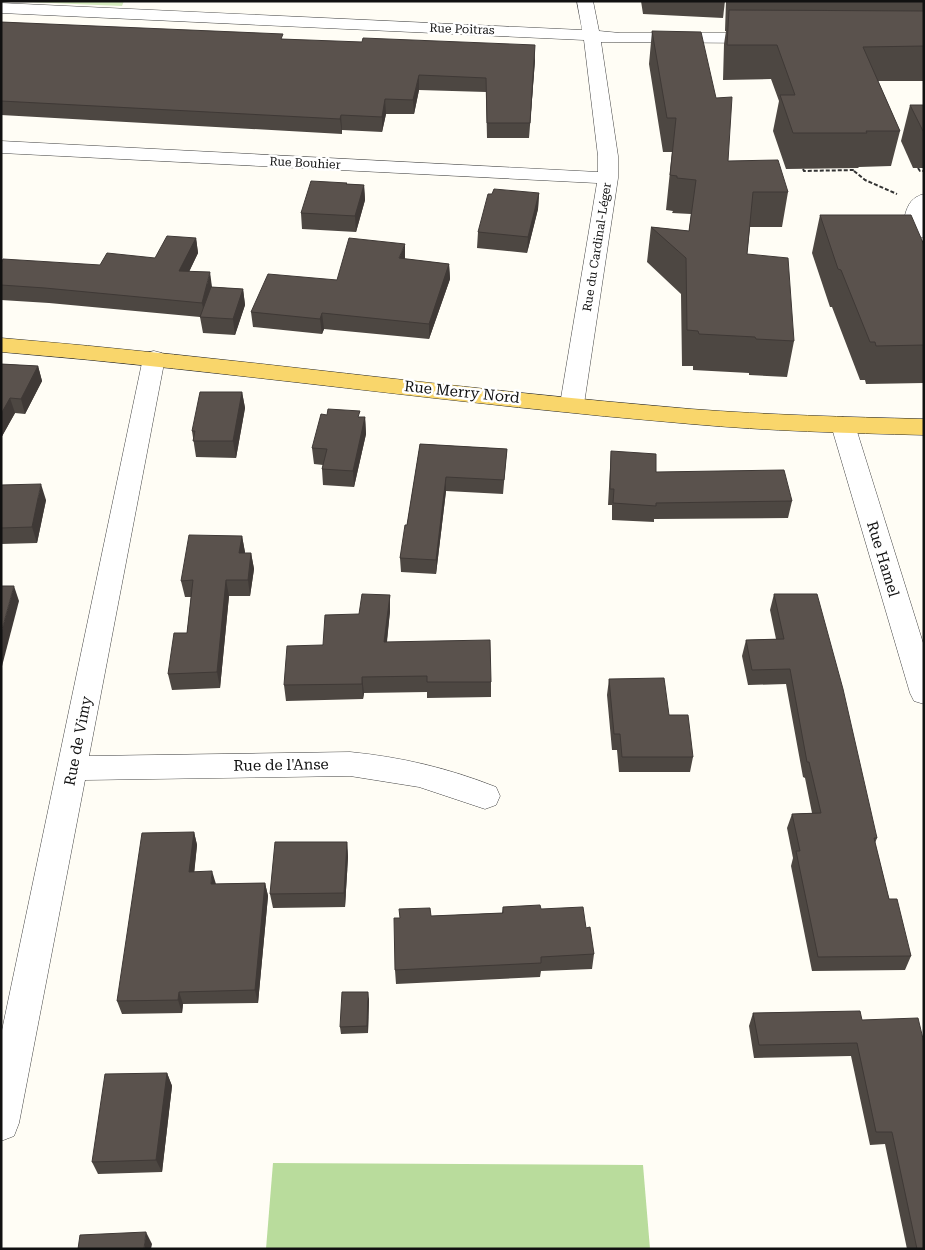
<svg xmlns="http://www.w3.org/2000/svg" width="925" height="1250" font-family="'Roboto Serif',serif">
<style>
.green{fill:#d5ebbd}
.forest{fill:#b9dc9c}
.lines{fill:none;stroke-linecap:round;stroke-linejoin:round}
.minor-casing{stroke:#444;stroke-width:1}
.major-casing{stroke:#222;stroke-width:1}
.path{stroke:#333;stroke-width:2;stroke-dasharray:4 2;stroke-linecap:butt}
.minor{fill:#fff;fill-rule:evenodd}
.major{fill:#f9d66b;fill-rule:evenodd}
.wall{fill:#4d4742}
.shaded-wall{fill:#3f3936}
.building{fill:#5a524d;stroke:#3f3936}
.labels{text-anchor:middle;dominant-baseline:central;stroke-width:5;stroke-linejoin:round;paint-order:stroke}
.far-street-label{font-size:12px;fill:#111;stroke:#fff}
.street-label{font-size:15px;fill:#111;stroke:#fff}
</style>
<rect width="100%" height="100%" fill="#fffdf5"/>
<polygon class="green" points="3,1 124,1 122,6"/>
<polygon class="forest" points="273,1163 643,1165 650,1249 266,1249"/>
<g class="lines">
<g class="minor-casing">
<g id="minor">
<polygon points="577,1 593,1 599,31 620,33 761,33 767,34 770,38 767,42 761,43 601,42 618,156 618,178 584,404 580,409 572,412 564,409 560,404 597,183 1,153 1,141 598,172 598,156 584,40 1,13 1,3 582,30"/>
<path d="M 924,194 L 924,238 L 917,236 L 905,215 C 908,204 912,197 924,194 Z"/>
<path d="M 154,351 L 162,353 L 165,358 L 89,756 L 350,752 C 401,757 448,768 496,787 L 500,796 L 496,805 L 485,809 L 419,787 L 350,776 L 85,780 L 19,1123 L 14,1136 L 1,1141 L 1,1035 L 143,358 L 146,353 Z"/>
<polygon points="843,417 851,420 855,425 924,646 924,704 914,701 910,693 831,425 835,420"/>
</g>
</g>
<g class="major-casing">
<path id="major" d="M 1,338 C 232,357 461,390 691,409 C 769,415 846,417 924,419 L 924,435 C 846,433 769,431 691,424 C 461,405 232,371 1,352 Z"/>
</g>
<g class="path">
<polyline points="918,168 920,171 924,171"/>
<polyline points="803,169 804,171 855,170"/>
<polyline points="854,171 865,180 897,194"/>
</g>
<use href="#minor" class="minor"/>
<use href="#major" class="major"/>
</g>
<g class="wall">
<polygon points="641,1 725,1 723,18 643,14"/>
<polygon points="726,1 924,1 924,81 878,81 900,131 891,166 859,167 858,168 786,169 773,131 779,101 771,79 723,80 724,44 726,31 725,31"/>
<polygon points="1,22 284,39 535,60 529,138 487,138 486,92 419,90 414,114 386,114 382,132 342,130 342,134 1,115"/>
<polygon points="652,31 728,161 788,192 782,227 750,227 747,254 794,341 787,377 749,375 749,373 693,370 693,366 682,366 681,294 647,262 651,227 689,231 691,214 672,213 673,211 666,210 672,152 663,152 649,64"/>
<polygon points="910,105 924,105 924,168 913,168 901,141"/>
<polygon points="347,183 347,184 364,185 365,200 356,232 302,229 301,213"/>
<polygon points="539,193 538,209 527,253 477,248 478,232"/>
<polygon points="820,215 924,245 924,383 866,384 865,380 860,380 832,307 830,307 812,253"/>
<polygon points="196,238 198,253 189,272 212,287 243,289 245,305 235,335 203,333 200,317 49,303 1,300 1,263 100,265 155,258"/>
<polygon points="405,259 449,264 450,279 429,339 324,329 322,334 253,327 251,312 337,280"/>
<polygon points="1,364 38,366 42,381 25,414 15,413 1,438"/>
<polygon points="242,392 245,408 236,458 196,457 192,431"/>
<polygon points="360,417 365,417 366,434 354,487 323,485 322,469 323,465 314,464 312,448"/>
<polygon points="420,444 507,449 503,494 446,491 436,574 401,572 400,558 407,525"/>
<polygon points="611,451 656,472 792,501 788,518 654,519 654,522 612,520 612,505 608,505 610,468"/>
<polygon points="1,485 46,500 37,543 1,544"/>
<polygon points="242,536 245,553 251,553 254,569 250,596 229,596 220,688 172,690 168,674 187,633 191,597 185,597 181,581"/>
<polygon points="774,594 877,838 875,843 889,899 911,956 905,970 812,971 791,866 793,858 787,828 792,814 812,813 805,778 803,777 786,684 748,685 742,656 746,640 776,639 770,610"/>
<polygon points="390,595 390,611 387,642 491,682 491,697 427,698 427,692 364,693 363,699 286,701 284,685 323,645 359,614"/>
<polygon points="609,679 669,715 693,757 690,772 619,772 617,750 612,750 607,695"/>
<polygon points="194,832 197,845 194,872 215,884 265,883 268,896 258,1003 183,1004 182,1013 122,1014 117,1001"/>
<polygon points="347,842 348,857 345,907 273,908 270,894"/>
<polygon points="503,907 541,909 586,928 594,954 592,969 541,971 540,977 396,984 395,970 431,916 502,913"/>
<polygon points="369,999 368,1033 341,1034 340,1027"/>
<polygon points="753,1013 862,1020 924,1249 907,1249 885,1144 870,1145 851,1056 754,1058 749,1026"/>
<polygon points="167,1073 172,1086 162,1172 98,1174 92,1162"/>
</g>
<g class="shaded-wall">
<polygon points="535,45 535,60 529,138 530,123"/>
<polygon points="419,75 419,90 414,114 413,100"/>
<polygon points="385,99 386,114 382,132 382,117"/>
<polygon points="341,115 342,130 342,134 340,119"/>
<polygon points="364,185 365,200 356,232 355,216"/>
<polygon points="539,193 538,209 527,253 528,237"/>
<polygon points="196,238 198,253 182,286 179,271"/>
<polygon points="405,244 405,259 400,274 399,258"/>
<polygon points="449,264 450,279 429,339 429,324"/>
<polygon points="210,272 212,287 205,318 202,303"/>
<polygon points="243,289 245,305 235,335 233,319"/>
<polygon points="322,313 324,329 322,334 320,319"/>
<polygon points="38,366 42,381 25,414 21,399"/>
<polygon points="242,392 245,408 236,458 233,441"/>
<polygon points="10,398 15,413 1,438 1,414"/>
<polygon points="365,417 366,434 354,487 353,471"/>
<polygon points="446,477 446,491 436,574 436,560"/>
<polygon points="41,484 46,500 37,543 32,527"/>
<polygon points="242,536 245,552 242,570 239,553"/>
<polygon points="251,553 254,569 250,596 248,580"/>
<polygon points="226,580 229,596 220,688 217,672"/>
<polygon points="14,586 19,601 1,670 1,633"/>
<polygon points="390,595 390,611 385,657 384,642"/>
<polygon points="362,677 364,693 363,699 362,684"/>
<polygon points="194,832 197,845 193,885 189,872"/>
<polygon points="347,842 348,857 345,907 344,893"/>
<polygon points="212,871 216,884 211,884"/>
<polygon points="265,883 268,896 258,1003 255,990"/>
<polygon points="179,992 183,1004 182,1013 178,1000"/>
<polygon points="368,992 369,999 368,1033 367,1026"/>
<polygon points="167,1073 172,1086 162,1172 156,1160"/>
<polygon points="146,1232 152,1244 151,1249 144,1249"/>
</g>
<g class="building">
<polygon points="729,10 924,11 924,46 863,47 900,131 866,131 867,133 793,133 780,95 795,95 777,45 727,45"/>
<polygon points="1,22 283,34 281,39 362,42 363,38 535,45 530,123 487,123 486,78 419,75 413,100 385,99 382,117 341,115 340,119 1,101"/>
<polygon points="652,31 701,32 716,98 732,97 728,161 778,160 788,192 753,192 747,254 788,258 794,341 756,339 755,337 699,334 698,331 687,330 686,258 651,227 689,231 696,180 677,178 677,176 670,175 676,118 667,118"/>
<polygon points="910,105 924,105 924,131 923,131"/>
<polygon points="311,181 347,183 346,184 364,185 355,216 301,213"/>
<polygon points="494,189 539,193 528,237 478,232 488,194 492,194"/>
<polygon points="820,215 911,215 924,245 924,345 876,346 875,342 870,342 841,270 838,269"/>
<polygon points="167,236 196,238 179,271 210,272 202,303 45,288 1,285 1,263 3,259 100,265 107,253 155,258"/>
<polygon points="349,238 405,244 399,258 449,264 429,324 322,313 320,319 251,312 268,274 337,280"/>
<polygon points="211,287 243,289 233,319 200,317"/>
<polygon points="1,364 38,366 21,399 10,398 1,414"/>
<polygon points="200,392 242,392 233,441 193,441 195,431 192,431"/>
<polygon points="328,409 360,411 358,417 365,417 353,471 322,469 327,449 312,448 321,414 327,415"/>
<polygon points="420,444 507,449 504,480 446,477 436,560 400,558 405,525 407,525"/>
<polygon points="611,451 656,454 656,472 784,470 792,501 656,503 656,506 613,503 614,489 610,489"/>
<polygon points="41,484 32,527 1,528 1,485"/>
<polygon points="189,535 242,536 239,553 251,553 248,580 226,580 217,672 168,674 174,633 187,633 193,580 181,581"/>
<polygon points="1,586 14,586 1,633"/>
<polygon points="362,594 390,595 384,642 490,640 491,682 427,682 427,676 362,677 362,684 284,685 287,646 323,645 325,615 359,614"/>
<polygon points="774,594 817,594 843,689 877,838 874,838 889,899 897,899 911,956 818,957 796,851 800,851 792,814 821,813 809,762 807,762 790,669 752,670 746,640 784,639"/>
<polygon points="664,678 669,715 688,715 693,757 622,757 620,734 614,734 609,679"/>
<polygon points="194,832 189,872 212,871 211,884 265,883 255,990 179,992 178,1000 117,1001 142,833"/>
<polygon points="275,842 347,842 344,893 270,894"/>
<polygon points="540,905 541,909 583,907 586,928 590,927 594,954 541,957 541,963 395,970 394,918 400,918 399,909 430,908 431,916 503,913 503,907"/>
<polygon points="342,992 368,992 367,1026 340,1027"/>
<polygon points="860,1011 862,1020 918,1018 924,1043 924,1249 917,1249 892,1132 876,1132 857,1043 759,1045 753,1013"/>
<polygon points="167,1073 156,1160 92,1162 105,1074"/>
<polygon points="146,1232 144,1249 78,1249 80,1235"/>
</g>
<g class="labels">
<g class="far-street-label">
<text transform="translate(462 29) rotate(2)">Rue Poitras</text>
<text transform="translate(305 163) rotate(3)">Rue Bouhier</text>
<text transform="translate(597 247) rotate(-81)">Rue du Cardinal-Léger</text>
</g>
<g class="street-label">
<text transform="translate(462 392) rotate(6)">Rue Merry Nord</text>
<text transform="translate(883 559) rotate(73)">Rue Hamel</text>
<text transform="translate(78 741) rotate(-79)">Rue de Vimy</text>
<text transform="translate(281 765) rotate(-1)">Rue de l'Anse</text>
</g>
</g>
<rect width="925" height="1250" fill="none" stroke="#111111" stroke-width="5"/>
</svg>
